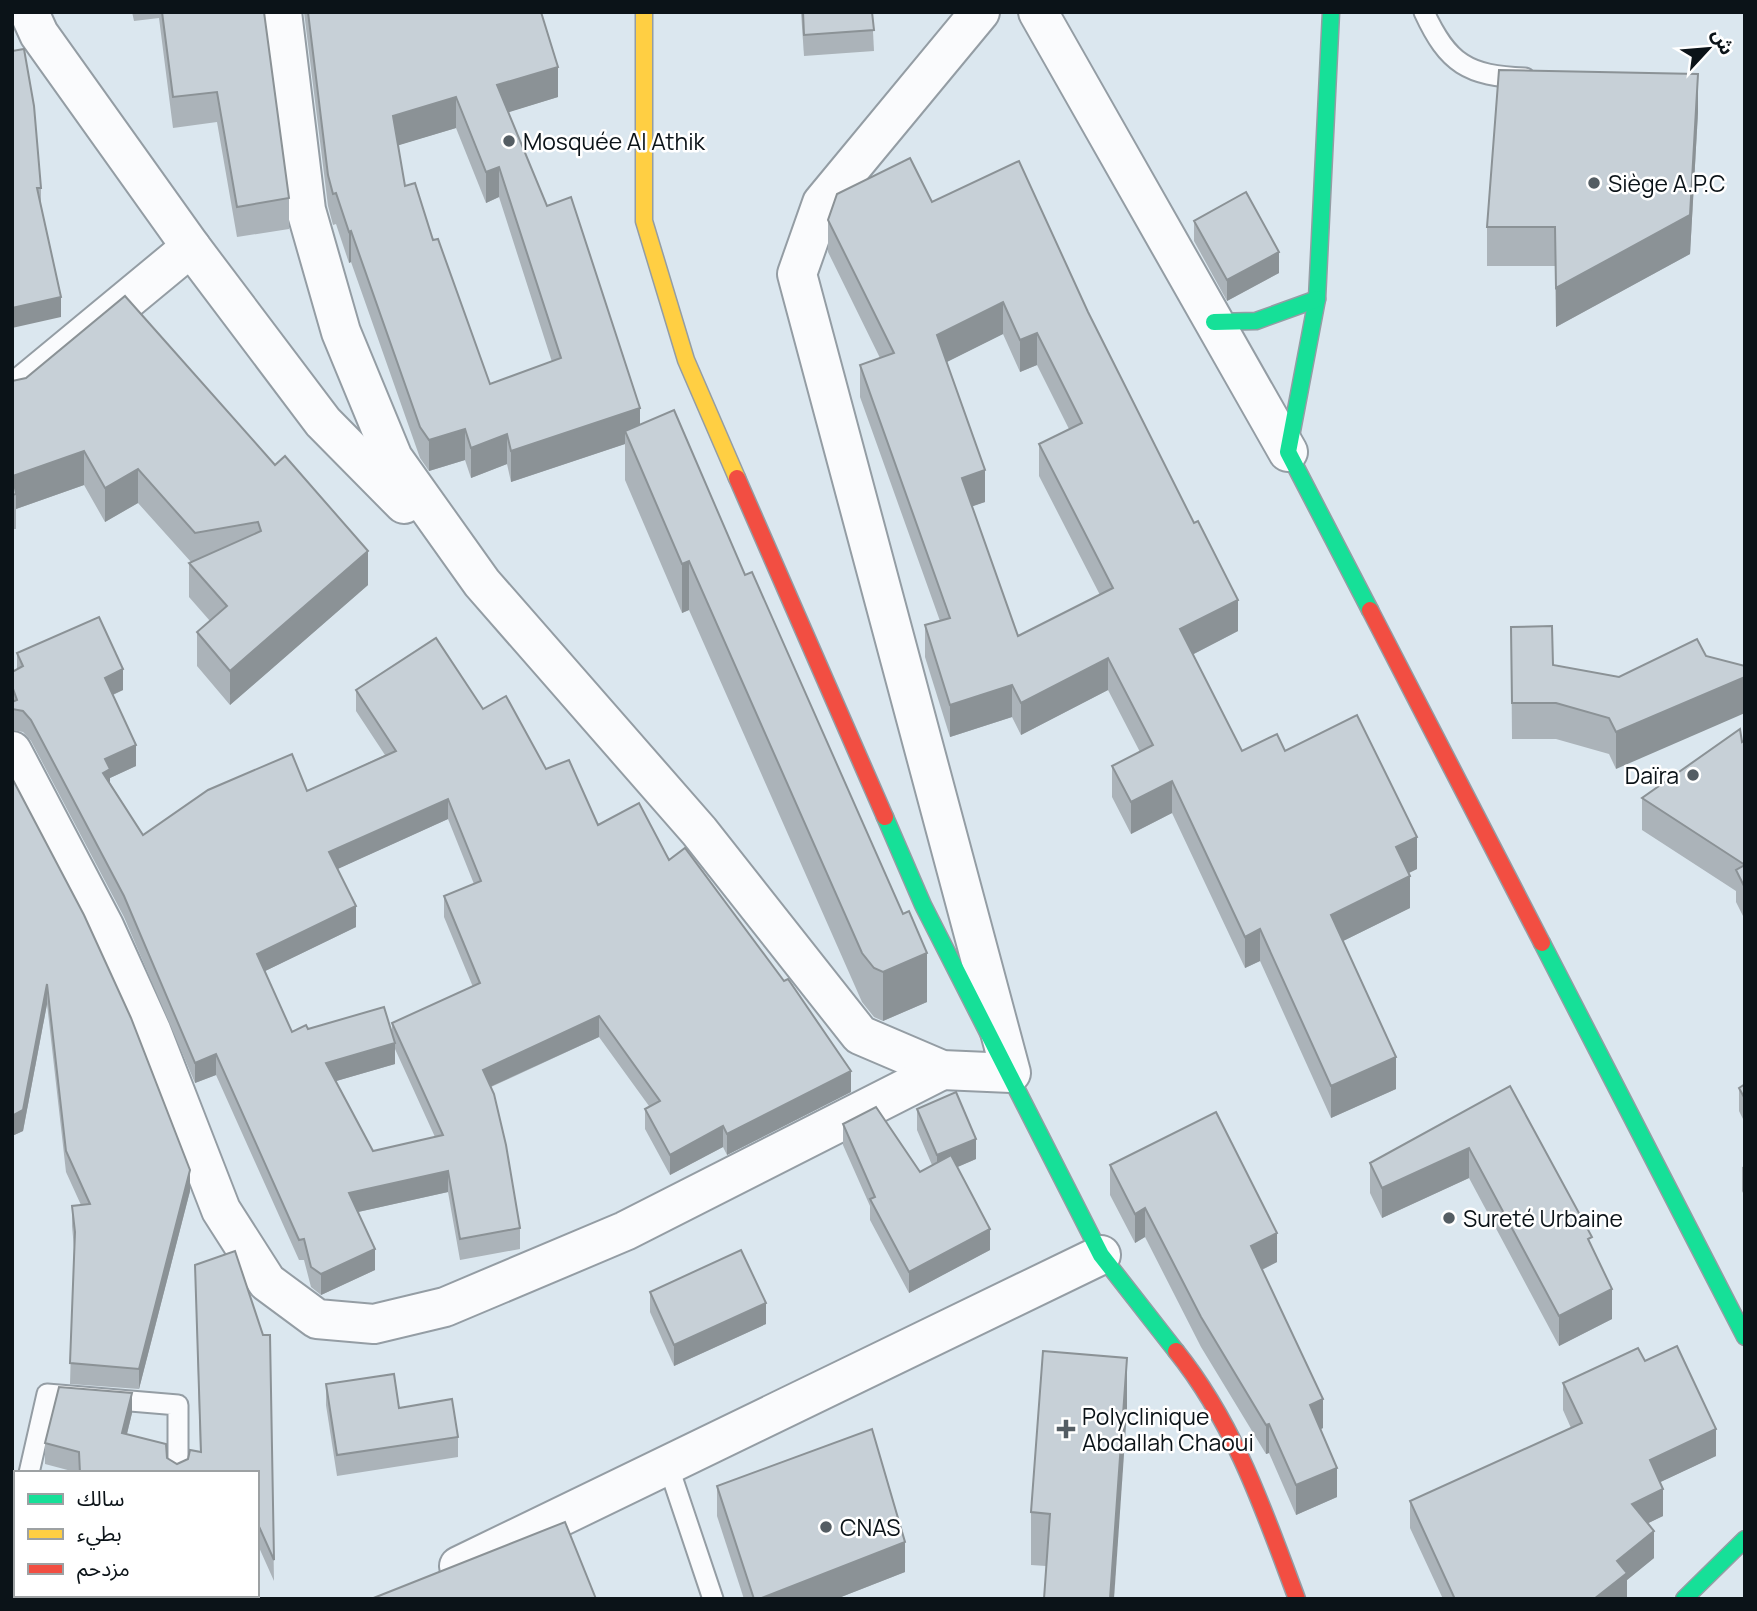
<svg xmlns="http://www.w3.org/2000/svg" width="1757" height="1611" font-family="Manrope,'Noto Sans Arabic',sans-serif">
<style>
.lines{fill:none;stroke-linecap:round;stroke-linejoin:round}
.lane-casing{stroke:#949da4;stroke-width:23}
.street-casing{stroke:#949da4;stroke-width:42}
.fast-casing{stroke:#949da4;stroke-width:19}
.slow-casing{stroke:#949da4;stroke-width:19}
.jam-casing{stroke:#949da4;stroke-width:19}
.lane{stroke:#fafbfd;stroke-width:19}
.street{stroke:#fafbfd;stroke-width:38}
.fast{stroke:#16e098;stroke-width:16}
.slow{stroke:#ffcf43;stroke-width:16}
.jam{stroke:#f24e42;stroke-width:16}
.wall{fill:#abb3b9;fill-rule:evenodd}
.shaded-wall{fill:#8b9296}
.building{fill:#c7d0d7;stroke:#8b9296;stroke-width:2;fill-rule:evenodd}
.poi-dot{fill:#545d63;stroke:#fff;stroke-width:2.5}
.labels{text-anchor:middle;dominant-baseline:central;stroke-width:5;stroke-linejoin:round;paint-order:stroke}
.poi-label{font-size:23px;fill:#0b1318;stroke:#fff;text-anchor:start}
</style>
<rect width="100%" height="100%" fill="#dbe7ef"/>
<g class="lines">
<g class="lane-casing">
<g id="lane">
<path d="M 1424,12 C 1448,64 1468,76 1525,78"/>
<polyline points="668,1465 713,1599"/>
<polyline points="29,1473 47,1394 178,1405 178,1473"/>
<polyline points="14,1599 16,1533"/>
</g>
</g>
<g class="street-casing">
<g id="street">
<polyline points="29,12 39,34 191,247 323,422 404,504"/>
<polyline points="282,12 306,210 341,332 393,458 482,583 699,831 860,1035 942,1070 1011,1073 797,274 822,203 980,12"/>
<polyline points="1038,12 1288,452"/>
<polyline points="12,395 191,247"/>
<polyline points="12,751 104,926 151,1030 221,1210 267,1282 317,1319 374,1324 445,1307 625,1231 942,1070"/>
<polyline points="459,1566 1101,1255"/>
</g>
</g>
<g class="fast-casing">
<g id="fast">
<polyline points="1331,12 1317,299 1288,452 1370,610"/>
<polyline points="1214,322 1256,321 1317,299"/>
<polyline points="885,817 923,905 1101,1255 1176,1351"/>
<polyline points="1542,943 1745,1337"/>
<polyline points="1684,1599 1745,1539"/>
</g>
</g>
<g class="slow-casing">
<polyline id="slow" points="644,12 644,221 686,360 737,478"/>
</g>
<g class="jam-casing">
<g id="jam">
<polyline points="737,478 885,817"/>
<polyline points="1370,610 1542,943"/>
<path d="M 1176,1351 C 1236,1426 1264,1511 1297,1599"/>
</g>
</g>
<use href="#lane" class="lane"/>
<use href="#street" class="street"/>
<use href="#fast" class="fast"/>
<use href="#slow" class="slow"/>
<use href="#jam" class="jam"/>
</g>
<g class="wall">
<polygon points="132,12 264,12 289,198 289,229 237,237 217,122 173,128 159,18 134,21"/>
<path d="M 304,12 L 541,12 L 558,97 L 508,112 L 547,206 L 640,424 L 927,1002 L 883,1021 L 874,1017 L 862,1002 L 689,610 L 682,613 L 625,480 L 625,444 L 511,482 L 507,464 L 471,478 L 465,460 L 429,471 L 420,458 L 351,262 L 349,263 L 336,224 L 333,225 L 328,206 ZM 456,128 L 486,203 L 499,197 L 552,362 L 490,384 L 433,240 L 405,186 L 398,145 Z"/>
<polygon points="801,12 872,12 874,51 804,56"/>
<polygon points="12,51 41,188 41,208 61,317"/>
<polygon points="1698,112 1690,254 1556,327 1555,266 1487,266 1487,227"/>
<path d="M 932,202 L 1088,312 L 1238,631 L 1192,655 L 1242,751 L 1285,751 L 1417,869 L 1409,873 L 1410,908 L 1343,941 L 1396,1089 L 1331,1118 L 1260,961 L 1245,968 L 1172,813 L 1131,834 L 1112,797 L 1112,766 L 1140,752 L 1108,690 L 1021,735 L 1012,717 L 950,737 L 925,657 L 925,625 L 940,621 L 860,397 L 860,365 L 880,358 L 828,252 L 828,220 ZM 1003,334 L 1020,372 L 1037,365 L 1069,429 L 1039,444 L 1039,476 L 1100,595 L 1018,636 L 972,506 L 985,502 L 946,362 Z"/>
<polygon points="1194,221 1279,273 1227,301 1194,241"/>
<polygon points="12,381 368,585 230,705 197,666 197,632 210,621 189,597 189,563 191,562 138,503 105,522 84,485 16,509 16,529 12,529"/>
<polygon points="1511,627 1553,665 1619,677 1616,769 1609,754 1556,739 1512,739"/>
<path d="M 17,653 L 123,690 L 113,695 L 136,766 L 110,778 L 110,783 L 143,835 L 307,791 L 385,755 L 356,711 L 356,690 L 483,709 L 546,769 L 598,825 L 669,860 L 851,1092 L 727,1155 L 723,1147 L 670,1175 L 645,1129 L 645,1109 L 649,1106 L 599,1037 L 491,1087 L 520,1228 L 520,1249 L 460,1260 L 448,1192 L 358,1212 L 375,1270 L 321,1295 L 311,1287 L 304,1260 L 299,1260 L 216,1075 L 195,1083 L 124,917 L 31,741 L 23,732 L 12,730 L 12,672 L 17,669 ZM 448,819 L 474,884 L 444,896 L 444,917 L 473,987 L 392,1023 L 392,1035 L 308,1029 L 292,1032 L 265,971 L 356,927 L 337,869 ZM 395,1049 L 435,1137 L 373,1151 L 336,1081 L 395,1064 Z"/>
<polygon points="1745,740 1745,920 1736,902 1736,891 1642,830 1642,798"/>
<polygon points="12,778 190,1191 139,1389 70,1384 74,1248 72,1226 72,1206 81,1205 66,1172 47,1004 23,1131 12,1136"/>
<polygon points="1745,1084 1745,1123 1739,1111 1739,1088"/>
<polygon points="1510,1086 1592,1247 1612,1319 1559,1346 1469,1178 1382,1218 1370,1193 1370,1163"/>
<polygon points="917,1109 976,1159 957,1167 990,1250 909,1293 870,1220 870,1206 843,1145 843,1124 920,1172 932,1165 917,1130"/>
<polygon points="1110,1165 1277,1262 1262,1270 1323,1428 1321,1429 1337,1497 1296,1515 1269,1453 1266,1454 1201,1347 1145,1237 1135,1243 1110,1195"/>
<polygon points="1745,1166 1745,1197 1742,1191 1742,1167"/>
<polygon points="235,1251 263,1335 270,1335 274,1581 257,1543 257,1473 79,1473 45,1464 45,1443 59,1387 132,1393 132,1413 127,1434 166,1444 167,1458 177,1464 188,1459 190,1450 200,1452 195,1265"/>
<polygon points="650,1292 766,1324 674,1366 650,1312"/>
<polygon points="1645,1361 1716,1456 1660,1482 1663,1516 1648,1523 1654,1558 1627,1580 1627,1599 1443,1599 1410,1528 1410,1501 1571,1428 1563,1410 1563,1383"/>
<polygon points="326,1384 399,1408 458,1437 458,1457 337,1476 326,1405"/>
<polygon points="1127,1411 1046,1566 1031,1565 1031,1512"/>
<polygon points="717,1486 905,1572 836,1599 744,1599 717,1516"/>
</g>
<g class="shaded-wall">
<polygon points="558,67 558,97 497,116 497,85"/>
<polygon points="1698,74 1698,112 1690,254 1556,327 1556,288"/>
<polygon points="456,97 456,128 393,147 393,116"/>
<polygon points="499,167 499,197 486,203 486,172"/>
<polygon points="351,231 351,262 349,263 349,232"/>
<polygon points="1279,252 1279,273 1227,301 1227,280"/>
<polygon points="61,297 61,317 12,328 12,308"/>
<polygon points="1003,302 1003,334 937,367 937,335"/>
<polygon points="1037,333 1037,365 1020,372 1020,340"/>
<polygon points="640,408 640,439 625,431 625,444 511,482 511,451"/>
<polygon points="465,429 465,460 429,471 429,440"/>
<polygon points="507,434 507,464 471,478 471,448"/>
<polygon points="84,451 84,485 16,509 16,494 13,476"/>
<polygon points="138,469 138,503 105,522 105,488"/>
<polygon points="985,470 985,502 962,510 962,478"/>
<polygon points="368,551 368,585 230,705 230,671"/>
<polygon points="689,561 689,610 682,613 682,564"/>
<polygon points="1238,600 1238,631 1180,661 1180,629"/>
<polygon points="1108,658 1108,690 1021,735 1021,703"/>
<polygon points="123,669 123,690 105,698 105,678"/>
<polygon points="1745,677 1745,713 1616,769 1616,732"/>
<polygon points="1012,685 1012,717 950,737 950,705"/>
<polygon points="136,745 136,766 110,778 110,790 103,773 105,759"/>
<polygon points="1172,781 1172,813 1131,834 1131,802"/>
<polygon points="448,799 448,819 329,873 329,852"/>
<polygon points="1417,837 1417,869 1396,879 1396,847"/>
<polygon points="1410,876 1410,908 1331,947 1331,915"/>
<polygon points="356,906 356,927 257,975 257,954"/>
<polygon points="1260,929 1260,961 1245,968 1245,937"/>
<polygon points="927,953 927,1002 883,1021 883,972"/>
<polygon points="47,984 47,1004 23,1131 12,1136 12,1116"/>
<polygon points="599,1016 599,1037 483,1090 483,1070"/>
<polygon points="395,1043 395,1064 326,1084 326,1063"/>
<polygon points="216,1054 216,1075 195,1083 195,1063"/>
<polygon points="1396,1057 1396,1089 1331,1118 1331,1086"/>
<polygon points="851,1071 851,1092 727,1155 727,1134"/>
<polygon points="723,1126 723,1147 670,1175 670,1155"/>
<polygon points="976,1139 976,1159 937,1176 937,1155"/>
<polygon points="1469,1148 1469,1178 1382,1218 1382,1188"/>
<polygon points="190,1170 190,1191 139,1389 139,1369"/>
<polygon points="448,1171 448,1192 349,1214 349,1193"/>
<polygon points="1145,1208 1145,1237 1135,1243 1135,1214"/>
<polygon points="990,1229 990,1250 909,1293 909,1272"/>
<polygon points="1277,1233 1277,1262 1251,1275 1251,1246"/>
<polygon points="375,1249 375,1270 321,1295 321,1274"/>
<polygon points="1612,1289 1612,1319 1559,1346 1559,1316"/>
<polygon points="766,1303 766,1324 674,1366 674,1345"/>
<polygon points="1127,1358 1127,1411 1114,1599 1110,1599"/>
<polygon points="132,1393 132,1413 122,1454 122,1433"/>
<polygon points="1323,1399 1323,1428 1310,1434 1310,1405"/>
<polygon points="1269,1424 1269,1453 1266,1454 1266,1425"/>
<polygon points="1716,1429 1716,1456 1650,1487 1650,1460"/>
<polygon points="1337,1468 1337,1497 1296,1515 1296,1485"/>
<polygon points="1663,1489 1663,1516 1632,1531 1632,1504"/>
<polygon points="1654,1531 1654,1558 1627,1580 1627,1599 1594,1599 1617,1561"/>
<polygon points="905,1542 905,1572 836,1599 759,1599"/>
</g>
<g class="building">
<polygon points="162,12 264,12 289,198 237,207 217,92 173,97"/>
<path d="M 308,12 L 541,12 L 558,67 L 497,85 L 547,206 L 571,197 L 640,408 L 511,451 L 507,434 L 471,448 L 465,429 L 429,440 L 420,427 L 351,231 L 349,232 L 336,193 L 333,194 L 328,175 ZM 456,97 L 486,172 L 499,167 L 561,358 L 490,384 L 438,239 L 433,240 L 415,183 L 405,186 L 393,116 Z"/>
<polygon points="803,12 872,12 874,30 804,35"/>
<polygon points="24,49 34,106 41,188 37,188 61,297 12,308 12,51"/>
<polygon points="1499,70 1698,74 1690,215 1556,288 1555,227 1487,227"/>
<path d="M 910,158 L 932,202 L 1019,161 L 1088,312 L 1194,523 L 1198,521 L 1238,600 L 1180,629 L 1242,751 L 1277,734 L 1285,751 L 1357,715 L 1417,837 L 1396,847 L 1410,876 L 1331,915 L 1396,1057 L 1331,1086 L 1260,929 L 1245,937 L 1172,781 L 1131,802 L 1112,766 L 1153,745 L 1108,658 L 1021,703 L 1012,685 L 950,705 L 925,625 L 950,618 L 860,365 L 894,353 L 828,220 L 837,194 ZM 1003,302 L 1020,340 L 1037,333 L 1082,423 L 1039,444 L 1113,588 L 1018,636 L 962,478 L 985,470 L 937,335 Z"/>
<polygon points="1246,192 1279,252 1227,280 1194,221"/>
<polygon points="125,296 275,465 285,456 368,551 230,671 197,632 227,606 189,563 261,531 258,522 195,533 138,469 105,488 84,451 13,476 16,494 12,495 12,381 26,378"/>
<polygon points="674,410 745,575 752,572 903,914 909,911 927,953 883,972 874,968 862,953 689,561 682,564 625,431"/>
<path d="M 99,617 L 123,669 L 105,678 L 136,745 L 105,759 L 110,769 L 103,773 L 143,835 L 208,790 L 292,754 L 307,791 L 396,751 L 356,690 L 436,638 L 483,709 L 506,696 L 546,769 L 569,760 L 598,825 L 639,803 L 669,860 L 685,848 L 784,981 L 788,979 L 851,1071 L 727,1134 L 723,1126 L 670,1155 L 645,1109 L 660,1101 L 599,1016 L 483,1070 L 494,1094 L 506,1145 L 520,1228 L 460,1239 L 448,1171 L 349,1193 L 375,1249 L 321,1274 L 311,1267 L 304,1239 L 299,1240 L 216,1054 L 195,1063 L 124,896 L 31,720 L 23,711 L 12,709 L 12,702 L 17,700 L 12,686 L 12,672 L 23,666 L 17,653 ZM 448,799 L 481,881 L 444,896 L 480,983 L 392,1023 L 443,1135 L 373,1151 L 326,1063 L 395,1043 L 384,1007 L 308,1029 L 306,1025 L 292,1032 L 257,954 L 356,906 L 329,852 Z"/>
<polygon points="1552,626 1553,665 1619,677 1697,639 1706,656 1745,666 1745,677 1616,732 1609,718 1556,703 1512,703 1511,627"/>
<polygon points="1740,729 1742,742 1745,740 1745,865 1642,798"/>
<polygon points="12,778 84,915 131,1018 190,1170 139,1369 70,1363 75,1232 72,1206 90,1204 66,1151 47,984 23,1110 12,1116"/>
<polygon points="1745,865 1745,888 1736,870"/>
<polygon points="1745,1084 1745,1099 1739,1088"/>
<polygon points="1510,1086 1592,1237 1588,1239 1612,1289 1559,1316 1469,1148 1382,1188 1370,1163"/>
<polygon points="956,1092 976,1139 937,1155 917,1109"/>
<polygon points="876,1107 920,1172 951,1155 990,1229 909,1272 870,1199 875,1197 843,1124"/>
<polygon points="1216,1112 1277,1233 1251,1246 1323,1399 1310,1405 1337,1468 1296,1485 1269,1424 1266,1425 1201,1317 1145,1208 1135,1214 1110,1165"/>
<polygon points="741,1250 766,1303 674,1345 650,1292"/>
<polygon points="235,1251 263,1335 270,1335 274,1560 257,1522 257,1473 80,1473 79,1452 45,1443 59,1387 132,1393 122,1433 166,1444 167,1458 177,1464 188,1459 190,1450 201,1452 195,1265"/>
<polygon points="1677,1346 1716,1429 1650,1460 1663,1489 1632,1504 1654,1531 1617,1561 1627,1573 1594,1599 1452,1599 1454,1597 1410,1501 1582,1423 1563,1383 1638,1348 1645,1361"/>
<polygon points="1043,1351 1127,1358 1110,1599 1044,1599 1050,1514 1031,1512"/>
<polygon points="394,1374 399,1408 452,1399 458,1437 337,1455 326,1384"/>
<polygon points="872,1429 905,1542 759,1599 754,1599 717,1486"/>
<polygon points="565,1522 596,1599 371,1599"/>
<polygon points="85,1595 248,1595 249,1599 85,1599"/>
</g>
<g class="poi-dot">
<circle cx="509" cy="141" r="7"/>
<circle cx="1594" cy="183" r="7"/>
<circle cx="1693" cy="775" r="7"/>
<circle cx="1449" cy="1218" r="7"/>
<path d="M1062.5 1418.5h7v7h7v7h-7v7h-7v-7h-7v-7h7z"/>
<circle cx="826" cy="1527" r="7"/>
</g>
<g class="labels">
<g class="poi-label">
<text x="523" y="141">Mosquée Al Athik</text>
<text x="1608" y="183">Siège A.P.C</text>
<text x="1679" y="775" text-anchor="end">Daïra</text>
<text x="1463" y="1218">Sureté Urbaine</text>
<text x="1082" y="1416">Polyclinique<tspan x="1082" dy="26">Abdallah Chaoui</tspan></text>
<text x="840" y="1527">CNAS</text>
</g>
</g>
<rect width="1757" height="1611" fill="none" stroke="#0b1318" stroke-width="28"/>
<rect x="14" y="1471" width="245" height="126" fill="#ffffff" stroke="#9da1a3" stroke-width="2"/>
<rect x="28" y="1494" width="35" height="10" fill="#16e098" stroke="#9da1a3" stroke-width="2"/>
<text x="77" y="1506" font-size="21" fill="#0b1318">سالك</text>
<rect x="28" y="1529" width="35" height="10" fill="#ffcf43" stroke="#9da1a3" stroke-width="2"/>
<text x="77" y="1541" font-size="21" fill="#0b1318">بطيء</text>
<rect x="28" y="1564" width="35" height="10" fill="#f24e42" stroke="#9da1a3" stroke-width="2"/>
<text x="77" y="1576" font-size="21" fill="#0b1318">مزدحم</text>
<g transform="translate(1708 49) rotate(64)" stroke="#ffffff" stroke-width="5" paint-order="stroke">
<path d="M0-5L12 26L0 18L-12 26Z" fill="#0b1318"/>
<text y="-10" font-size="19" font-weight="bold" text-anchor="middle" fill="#0b1318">ش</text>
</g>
</svg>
